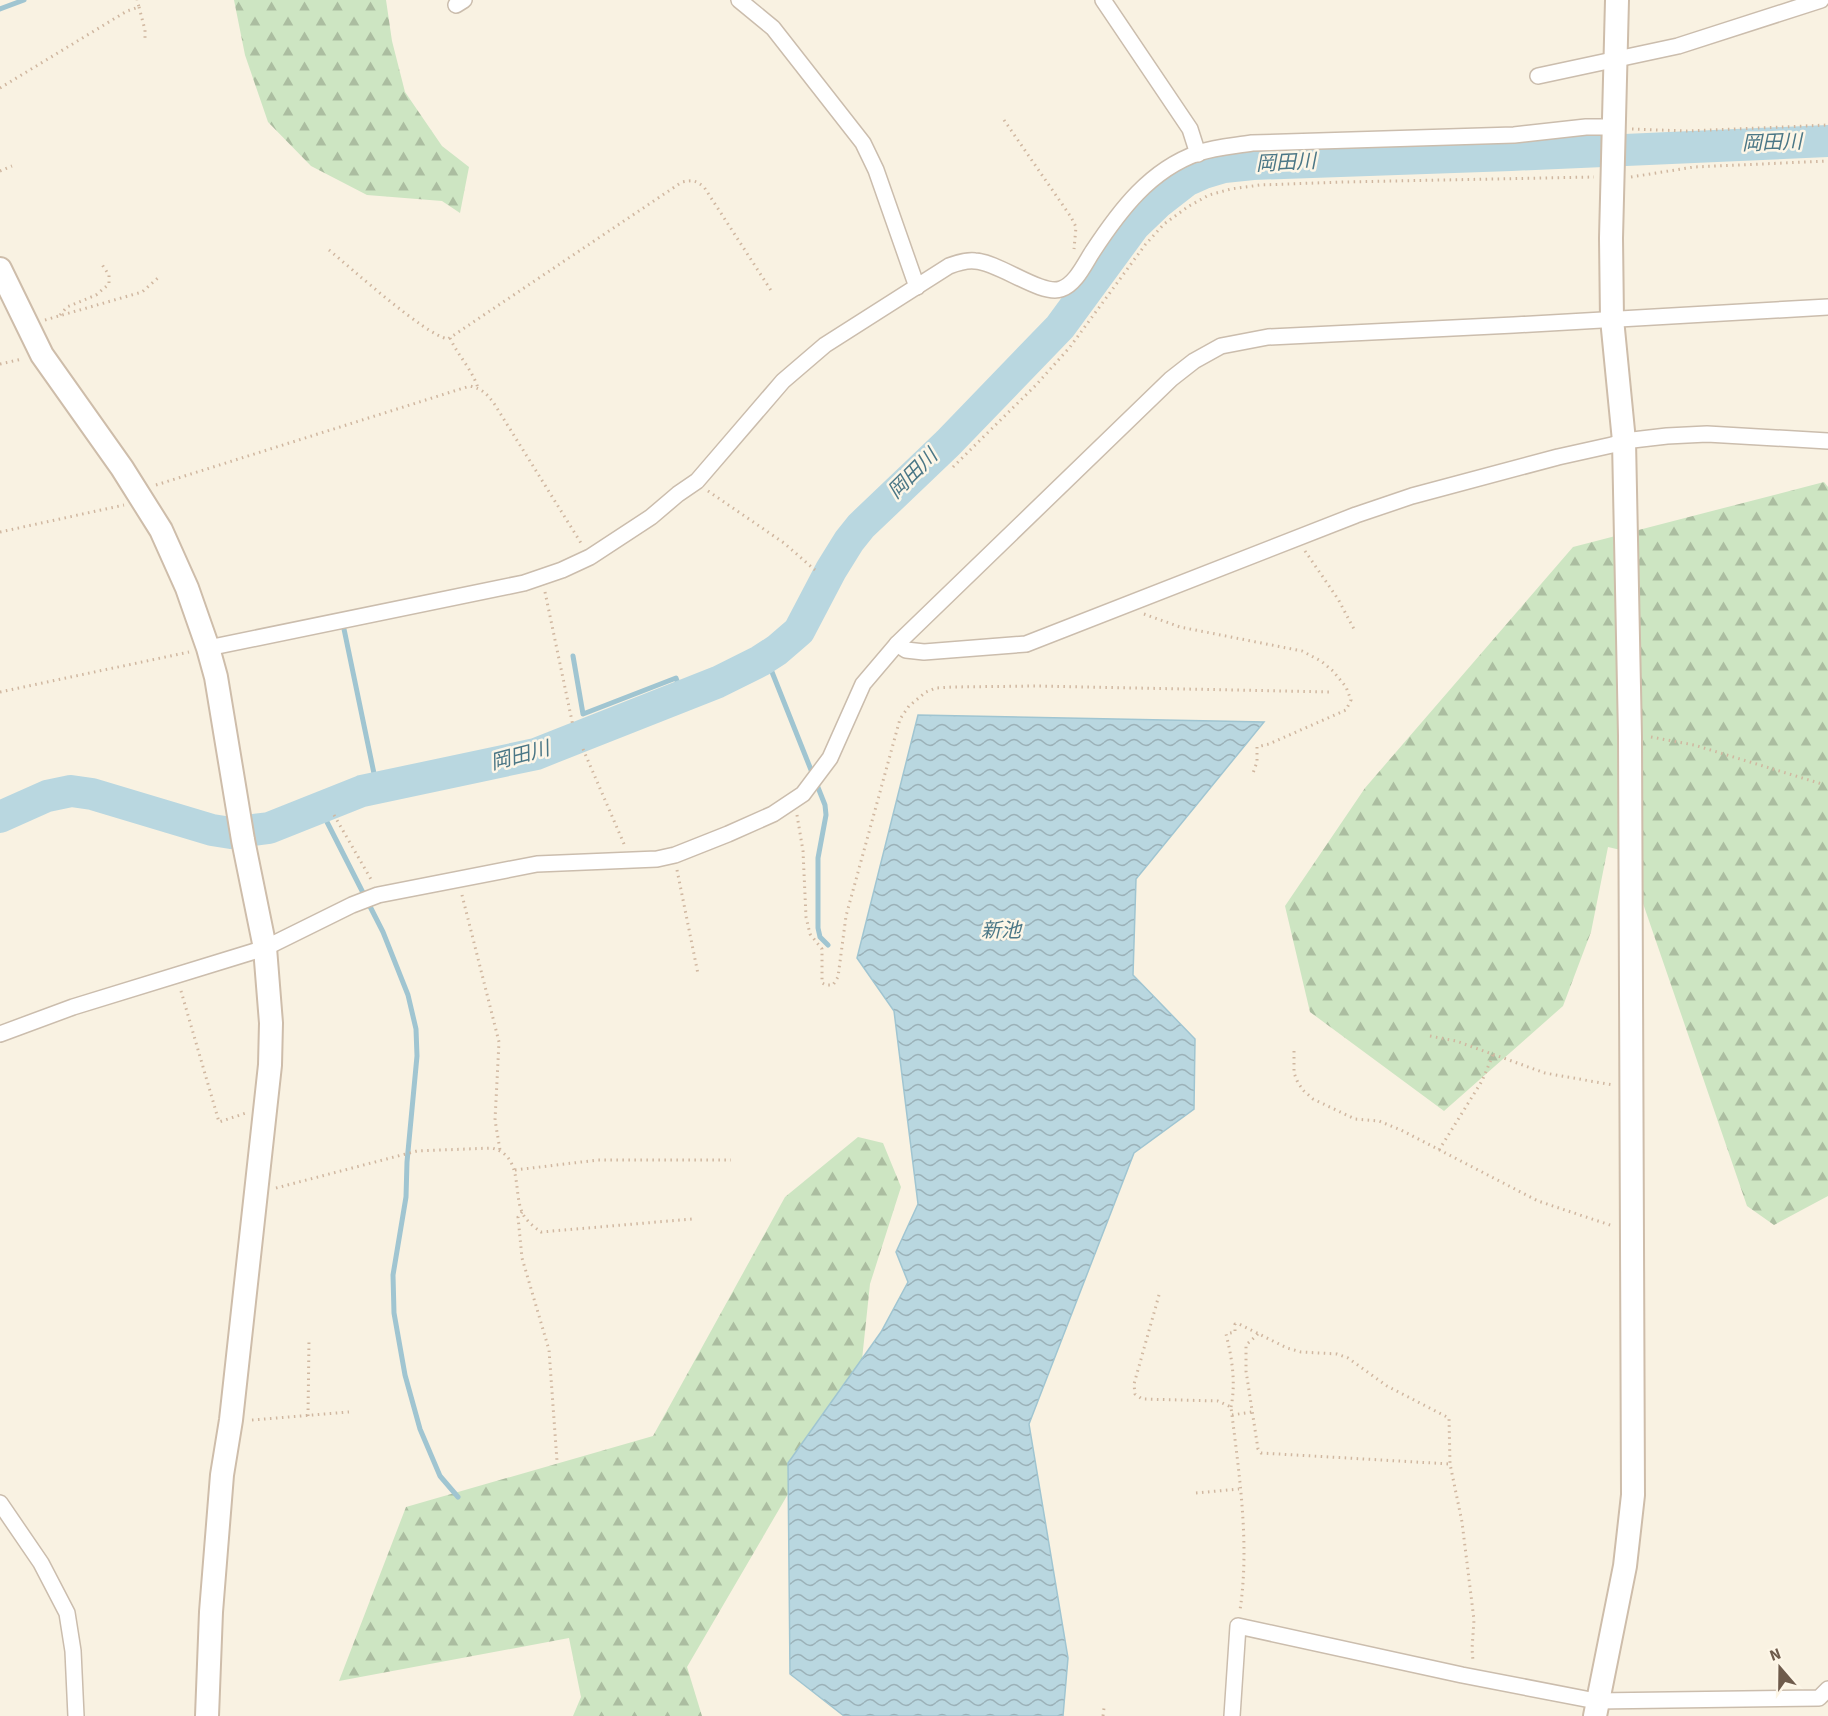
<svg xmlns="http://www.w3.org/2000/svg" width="1828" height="1716" font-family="'Source Sans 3','Noto Sans JP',sans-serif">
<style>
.forest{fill:url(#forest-firs)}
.water{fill:url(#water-waves);stroke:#a0c5d1;stroke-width:1.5}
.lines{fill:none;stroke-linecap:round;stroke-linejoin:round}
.stream{stroke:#a0c5d1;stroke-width:5}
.river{stroke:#b9d7e0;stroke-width:32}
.street-casing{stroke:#cbbdad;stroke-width:18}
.secondary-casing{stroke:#cebdaa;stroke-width:26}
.path{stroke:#d0b7a0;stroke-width:3;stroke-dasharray:1.5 4.5;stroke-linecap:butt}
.street{stroke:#fff;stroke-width:15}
.secondary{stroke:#fff;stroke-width:22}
.labels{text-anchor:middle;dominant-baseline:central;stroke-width:5;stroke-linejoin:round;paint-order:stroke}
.water-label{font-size:20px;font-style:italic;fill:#4b7786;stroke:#fdf6e7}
</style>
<defs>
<pattern id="forest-firs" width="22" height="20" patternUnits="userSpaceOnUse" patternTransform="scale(1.5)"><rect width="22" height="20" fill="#cde5c2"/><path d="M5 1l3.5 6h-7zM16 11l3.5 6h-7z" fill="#abbda0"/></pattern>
<pattern id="water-waves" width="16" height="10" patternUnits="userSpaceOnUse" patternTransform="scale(1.5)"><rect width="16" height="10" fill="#b9d7e0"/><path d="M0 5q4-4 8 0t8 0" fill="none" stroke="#9bb1b8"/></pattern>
</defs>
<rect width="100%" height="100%" fill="#f9f2e2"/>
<g class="forest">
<polygon points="234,0 386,0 392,41 405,92 442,146 469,167 460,213 442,201 367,195 311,166 268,122 245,55"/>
<polygon points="1824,482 1828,487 1828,1196 1774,1225 1747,1206 1625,851 1608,847 1591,932 1563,1006 1444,1111 1310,1012 1285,906 1365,788 1573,547"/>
<polygon points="858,1137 883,1143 901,1187 870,1284 861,1369 687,1667 702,1716 573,1716 581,1697 569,1638 339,1681 406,1507 653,1436 785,1197"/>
</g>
<polygon class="water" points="918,715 1264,722 1136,879 1133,975 1195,1039 1194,1109 1134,1153 1029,1424 1068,1658 1063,1716 844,1716 790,1674 788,1463 881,1332 908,1282 896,1252 918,1204 894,1011 857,958"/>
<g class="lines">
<g class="stream">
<polyline points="0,9 24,0"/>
<polyline points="344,629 377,788"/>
<polyline points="573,656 583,714 676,678 683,697"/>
<polyline points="766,657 825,805 826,815 818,858 818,928 820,937 828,945"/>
<polyline points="322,806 327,822 383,932 408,995 416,1029 417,1056 407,1162 406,1197 393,1275 394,1313 405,1375 420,1429 440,1476 458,1497"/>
</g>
<polyline class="river" points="0,817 47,796 71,791 92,794 212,830 231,833 269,828 362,791 536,754 718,682 760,661 777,650 799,631 831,570 849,541 861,526 948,443 1060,327 1134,226 1159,202 1186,181 1204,173 1224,167 1253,164 1511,155 1828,141"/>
<g class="street-casing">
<g id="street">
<polyline points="739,0 773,28 863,143 876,170 917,287"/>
<polyline points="1103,0 1190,129 1198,154"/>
<polyline points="456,5 464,0"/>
<polyline points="1538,76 1678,46 1821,0"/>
<polyline points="897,644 906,650 924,652 1026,644 1356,515 1412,496 1558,457 1612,445 1624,441 1667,436 1707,434 1828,441"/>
<path d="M 208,648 L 524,583 L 562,570 L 590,557 L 651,517 L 678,494 L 697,481 L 783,381 L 825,345 L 949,266 C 957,263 966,260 975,261 C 999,262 1041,296 1061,289 C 1076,284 1085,263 1093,251 C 1120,210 1150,170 1198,153 C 1216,147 1234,146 1252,143 L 1514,135 L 1586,127 L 1614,127"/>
<polyline points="0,1034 73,1007 265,948 352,905 378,895 537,864 657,859 675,855 728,834 773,814 803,794 830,758 863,684 897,644 1171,379 1194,361 1221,346 1268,337 1514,325 1828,307"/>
<polyline points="0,1503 41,1563 67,1613 73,1651 76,1716"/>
<polyline points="1232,1716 1238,1626 1462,1675 1596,1701 1819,1698 1828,1689"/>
</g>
</g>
<g class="secondary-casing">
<g id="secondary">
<polyline points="0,269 42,355 122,468 161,530 187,588 208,648 216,677 243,840 265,948 271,1023 270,1065 231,1420 222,1475 211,1612 207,1716"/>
<polyline points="1595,1716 1625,1566 1633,1495 1630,736 1624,441 1612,319 1611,238 1617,0"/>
</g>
</g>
<g class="path">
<polyline points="139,7 145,30 145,41"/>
<polyline points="0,88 127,11 139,7 137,0"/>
<polyline points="1004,120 1071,217 1076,227 1074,249"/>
<polyline points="1632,129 1686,131 1828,125"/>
<polyline points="0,171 12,166"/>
<polyline points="1631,177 1694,167 1828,161"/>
<path d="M 329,250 C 351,268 425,335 448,339 L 682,182 C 692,180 696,180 704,187 L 772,292"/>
<polyline points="60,315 67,307 96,295 109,284 109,275 101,263"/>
<polyline points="45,320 142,292 159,277"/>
<path d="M 450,338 C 458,356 472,369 478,388"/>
<polyline points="0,364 22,359"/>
<polyline points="953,467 1036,385 1070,347 1145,245 1164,224 1189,206 1209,195 1231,189 1260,185 1343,182 1594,177"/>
<path d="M 156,485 L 470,386 C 483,389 488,395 495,405 L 581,543"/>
<polyline points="708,491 784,543 815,570"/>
<polyline points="0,532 124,505"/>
<polyline points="1305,551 1338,599 1355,631"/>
<polyline points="545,592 573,726"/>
<polyline points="1144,614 1180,627 1302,651 1321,661 1333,671 1346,687 1351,700 1346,710 1269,744 1257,747 1257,762 1253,773"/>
<polyline points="0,692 189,652"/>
<polyline points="1651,737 1694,745 1822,784"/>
<polyline points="583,749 624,844"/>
<polyline points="334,815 372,881"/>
<polyline points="797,815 803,851 806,917 810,934 822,949 822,983 826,985 833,985 838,977 846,916 900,719 909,706 926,692 936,688 952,687 1037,686 1332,692"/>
<polyline points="677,870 698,974"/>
<polyline points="462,895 499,1042 495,1120 500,1150"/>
<polyline points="181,991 219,1122 246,1113"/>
<polyline points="1430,1036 1456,1041 1545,1073 1613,1085"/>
<polyline points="1294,1051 1294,1073 1298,1083 1304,1091 1313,1099 1355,1119 1379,1121 1401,1130 1538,1201 1613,1226"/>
<polyline points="1439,1150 1482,1081 1493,1055"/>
<polyline points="515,1170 598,1160 731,1160"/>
<path d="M 276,1188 L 417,1151 L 492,1148 C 523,1156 513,1191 522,1212 C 525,1220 534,1227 541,1232 L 692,1219"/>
<polyline points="522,1212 518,1217 522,1258 549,1350 557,1461"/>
<path d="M 1159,1295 L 1134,1384 L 1135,1394 L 1142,1399 L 1218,1401 L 1231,1407 C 1239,1473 1250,1544 1240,1610"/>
<polyline points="1258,1334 1246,1345 1246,1371 1258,1449 1261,1453 1450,1464"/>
<path d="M 1231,1407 C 1236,1383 1232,1358 1226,1334 L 1235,1332 L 1235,1324 L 1239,1324 L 1287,1348 L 1301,1352 L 1337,1354 L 1348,1358 L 1387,1386 L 1449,1418 L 1450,1464 L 1462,1522 L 1474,1620 L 1472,1649 L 1473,1661"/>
<polyline points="1232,1415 1252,1412"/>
<polyline points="308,1416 309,1340"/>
<polyline points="252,1420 349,1412"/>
<polyline points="1196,1493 1239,1489"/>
<polyline points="1103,1716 1104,1708"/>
</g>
<use href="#street" class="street"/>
<use href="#secondary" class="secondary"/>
</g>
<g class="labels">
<g class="water-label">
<text transform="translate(1772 143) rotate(-2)">岡田川</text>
<text transform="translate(1286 163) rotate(-3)">岡田川</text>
<text transform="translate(913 474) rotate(-45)">岡田川</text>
<text transform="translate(520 756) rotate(-15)">岡田川</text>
<text x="1001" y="931">新池</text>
</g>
</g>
<g transform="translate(1780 1668) rotate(340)" stroke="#fdf6e7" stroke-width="4.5" paint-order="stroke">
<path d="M0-4.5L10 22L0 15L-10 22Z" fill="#6e5b4b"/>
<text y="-9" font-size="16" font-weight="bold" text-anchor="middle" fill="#6e5b4b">N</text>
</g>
</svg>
